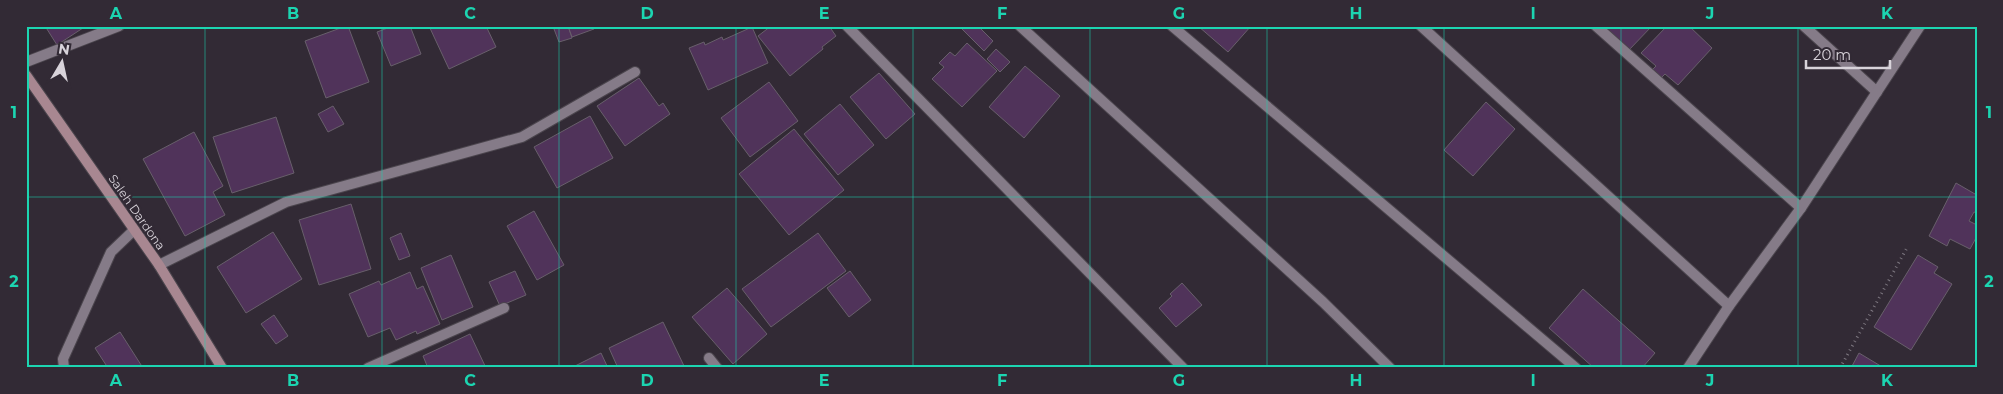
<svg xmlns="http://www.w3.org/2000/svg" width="2003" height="394" font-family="Montserrat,sans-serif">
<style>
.building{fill:#50335a;stroke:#685f6b}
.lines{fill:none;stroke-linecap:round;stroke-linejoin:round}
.lane-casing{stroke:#4b454d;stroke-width:12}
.street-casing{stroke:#4b454d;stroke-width:12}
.secondary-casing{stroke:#4b454d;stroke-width:12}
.path{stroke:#7c767f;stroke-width:3;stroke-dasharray:1 4;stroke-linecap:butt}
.lane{stroke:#857b88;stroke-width:10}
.street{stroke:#857b88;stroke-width:10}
.secondary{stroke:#a88791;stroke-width:10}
.grid{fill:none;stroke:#1cd5b1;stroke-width:1;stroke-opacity:0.55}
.labels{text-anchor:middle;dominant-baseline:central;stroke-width:4.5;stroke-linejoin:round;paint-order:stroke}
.street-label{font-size:12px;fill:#d8d3da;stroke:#322a35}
.neatline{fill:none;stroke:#1cd5b1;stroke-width:2}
.grid-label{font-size:16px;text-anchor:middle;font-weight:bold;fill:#1cd5b1}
</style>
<rect width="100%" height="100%" fill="#322a35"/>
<g class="building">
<polygon points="45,26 86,26 57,45"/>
<polygon points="346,26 348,26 369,82 326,98 305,41"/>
<polygon points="393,26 410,26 421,54 391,66 377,32"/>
<polygon points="429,26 486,26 496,47 449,69"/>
<polygon points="561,26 568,26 572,38 559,42 554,29"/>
<polygon points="568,26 593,26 594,29 572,37"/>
<polygon points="771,26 780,26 782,28 785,26 829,26 836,36 822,47 823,49 790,76 758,36"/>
<polygon points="965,26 982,26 980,28 993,41 984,51 962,29"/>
<polygon points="1198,26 1251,26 1228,52"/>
<polygon points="1603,26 1652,26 1628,51"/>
<polygon points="1667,26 1689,26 1712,48 1678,85 1665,74 1661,78 1653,69 1656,66 1641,53"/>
<polygon points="752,27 768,63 708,90 689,48 704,42 705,45 722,37 723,40"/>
<polygon points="967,43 997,71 962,107 932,79 944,67 939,63 950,52 955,56"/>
<polygon points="996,49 1010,62 1000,72 987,59"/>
<polygon points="1025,66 1060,96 1024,138 989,107"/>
<polygon points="879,73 915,114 886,139 850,97"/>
<polygon points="639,78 659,106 663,103 670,114 625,146 597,106"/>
<polygon points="769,82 798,121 750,157 721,118"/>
<polygon points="1486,102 1515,129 1473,176 1444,150"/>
<polygon points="840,104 874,145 838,175 804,134"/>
<polygon points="333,106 344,124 328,132 318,114"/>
<polygon points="590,116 613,158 557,188 534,147"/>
<polygon points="276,117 294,173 232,193 213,137"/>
<polygon points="794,129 844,190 789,235 739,174"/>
<polygon points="194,132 223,186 213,192 225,215 185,236 143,159"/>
<polygon points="1956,183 1975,194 1977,190 1977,213 1974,212 1969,221 1977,225 1977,236 1970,249 1950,239 1947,246 1929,236"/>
<polygon points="351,204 371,269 319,285 299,220"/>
<polygon points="534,211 564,265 537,280 507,226"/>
<polygon points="273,232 302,279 246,313 217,267"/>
<polygon points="401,233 410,256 399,260 390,238"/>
<polygon points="818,233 846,271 771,327 742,289"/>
<polygon points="451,255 473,307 442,320 421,268"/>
<polygon points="1918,255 1938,267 1934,273 1952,284 1911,350 1874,327"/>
<polygon points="515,271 526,295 500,306 489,282"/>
<polygon points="850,271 871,300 849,317 827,288"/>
<polygon points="410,272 417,289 423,286 440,324 417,334 416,331 396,340 390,328 368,337 349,294 379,281 381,285"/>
<polygon points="1182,283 1202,305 1176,327 1159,308 1172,296 1170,294"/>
<polygon points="727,288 767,334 733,364 692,317"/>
<polygon points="1583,289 1655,353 1642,368 1594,368 1549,328"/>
<polygon points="274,315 288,336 276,344 261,324"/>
<polygon points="663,322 685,368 618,368 609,348"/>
<polygon points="120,332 143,368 108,368 95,348"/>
<polygon points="470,334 486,368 428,368 423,356"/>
<polygon points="601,353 608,368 571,368"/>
<polygon points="1859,353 1884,368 1851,368"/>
</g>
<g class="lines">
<g class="lane-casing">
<g id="lane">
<polyline points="159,265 286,202 522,137 635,72"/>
<polyline points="709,358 717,368"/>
<polyline points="64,368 63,359 111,252 134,230"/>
</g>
</g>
<g class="street-casing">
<g id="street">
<polyline points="847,26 1183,368"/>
<polyline points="1020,26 1323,302 1390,368"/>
<polyline points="1172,26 1576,368"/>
<polyline points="1421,26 1729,306"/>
<polyline points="1596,26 1801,208"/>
<polyline points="1804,26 1877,92"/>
<polyline points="26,62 119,26"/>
<polyline points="368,368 504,308"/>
<polyline points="1688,368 1729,306 1801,208 1920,26"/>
</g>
</g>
<g class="secondary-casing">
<polyline id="secondary" points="26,75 159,265 222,368"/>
</g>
<polyline class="path" points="1840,368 1908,246"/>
<use href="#lane" class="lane"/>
<use href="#street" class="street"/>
<use href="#secondary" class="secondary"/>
</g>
<path class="grid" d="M 205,26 L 205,368M 382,26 L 382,368M 559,26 L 559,368M 736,26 L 736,368M 913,26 L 913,368M 1090,26 L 1090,368M 1267,26 L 1267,368M 1444,26 L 1444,368M 1621,26 L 1621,368M 1798,26 L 1798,368M 26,197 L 1977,197"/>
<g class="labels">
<g class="street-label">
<text transform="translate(137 212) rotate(55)">Saleh Dardona</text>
</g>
</g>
<rect width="2003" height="394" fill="none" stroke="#322a35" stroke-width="55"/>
<g transform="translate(62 62) rotate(9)" stroke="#322a35" stroke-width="4" paint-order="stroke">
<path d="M0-4L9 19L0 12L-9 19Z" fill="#d8d3da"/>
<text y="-8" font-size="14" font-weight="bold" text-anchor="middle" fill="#d8d3da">N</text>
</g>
<path d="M1806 60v8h84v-8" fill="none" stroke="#d8d3da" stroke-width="2.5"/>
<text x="1813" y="60" font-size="15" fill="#d8d3da" stroke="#322a35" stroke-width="4" paint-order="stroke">20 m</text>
<rect x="28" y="28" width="1948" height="338" class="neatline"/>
<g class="grid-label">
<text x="116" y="19">A</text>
<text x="293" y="19">B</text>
<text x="470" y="19">C</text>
<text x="647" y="19">D</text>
<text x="824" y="19">E</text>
<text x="1002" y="19">F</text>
<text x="1179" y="19">G</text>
<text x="1356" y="19">H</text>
<text x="1533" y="19">I</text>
<text x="1710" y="19">J</text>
<text x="1887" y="19">K</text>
<text x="14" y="118">1</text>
<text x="1989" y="118">1</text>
<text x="14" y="287">2</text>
<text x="1989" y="287">2</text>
<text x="116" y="386">A</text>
<text x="293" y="386">B</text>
<text x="470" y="386">C</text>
<text x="647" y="386">D</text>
<text x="824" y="386">E</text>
<text x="1002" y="386">F</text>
<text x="1179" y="386">G</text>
<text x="1356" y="386">H</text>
<text x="1533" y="386">I</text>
<text x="1710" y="386">J</text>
<text x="1887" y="386">K</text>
</g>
</svg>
